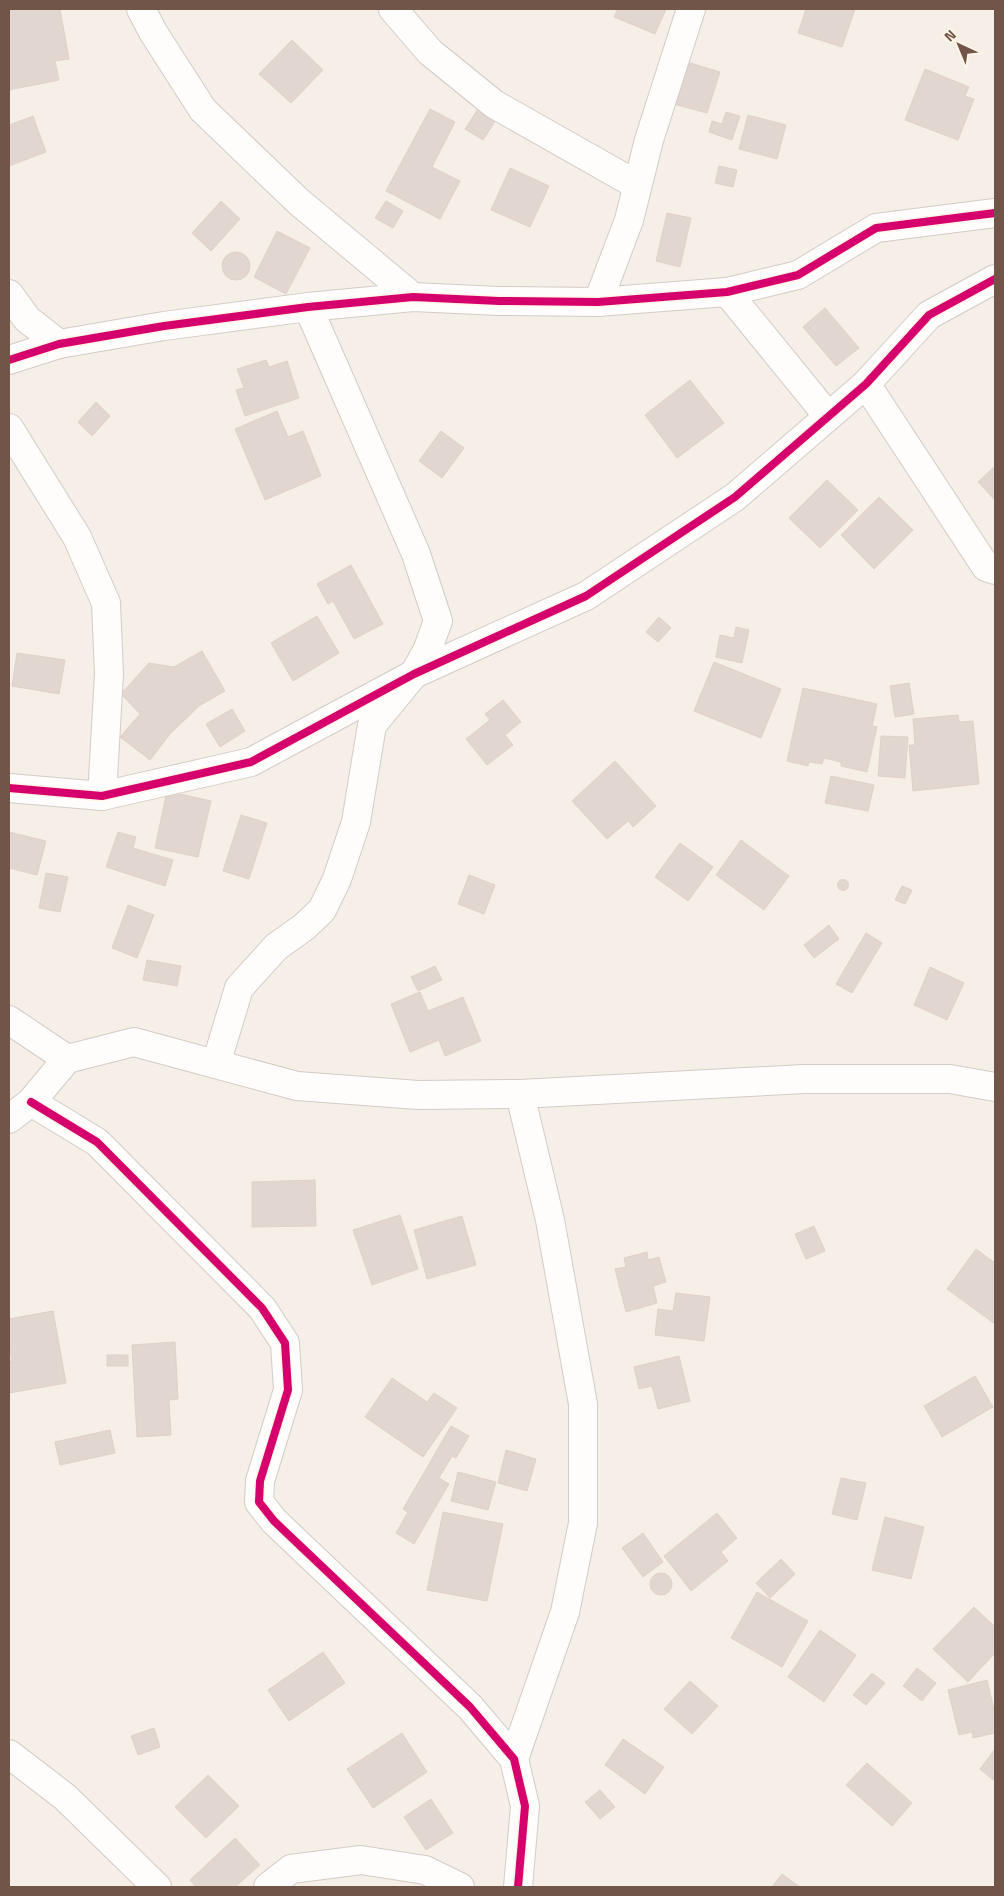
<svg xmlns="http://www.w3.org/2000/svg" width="1004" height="1896" font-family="'Titillium Web',sans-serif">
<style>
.building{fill:#e1d7d0;stroke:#ded2ca}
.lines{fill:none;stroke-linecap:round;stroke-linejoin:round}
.minor-casing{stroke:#d4cbc5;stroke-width:30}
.minor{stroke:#fefdfc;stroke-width:28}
.cycleway-casing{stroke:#fff4e8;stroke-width:11}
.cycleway{stroke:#d6006c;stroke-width:8}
</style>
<rect width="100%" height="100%" fill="#f5efe8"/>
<g class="building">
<polygon points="13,9 60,9 69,59 55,61 59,80 9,90 9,10"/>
<polygon points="618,9 666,9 655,34 614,17"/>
<polygon points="806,9 855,9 842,47 798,33"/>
<polygon points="292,40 323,70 291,103 259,74"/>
<polygon points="687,62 720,72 707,113 674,104"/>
<polygon points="925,69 969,87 965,96 974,99 958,140 905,120"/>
<polygon points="430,109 455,122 432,167 460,181 440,219 386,191"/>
<polygon points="478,109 496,120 483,140 465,129"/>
<polygon points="726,112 740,116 732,140 709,132 712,121 722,124"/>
<polygon points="748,115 786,125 777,159 739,149"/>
<polygon points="33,116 46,152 9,166 9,125"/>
<polygon points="719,166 737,170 733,187 715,183"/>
<polygon points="510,168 549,186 530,227 491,210"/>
<polygon points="221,201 240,219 211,251 192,233"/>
<polygon points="386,201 403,211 393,228 375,218"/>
<polygon points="667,213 691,218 680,267 656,261"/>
<polygon points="277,231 310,248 286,294 254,277"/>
<circle cx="236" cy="266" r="14"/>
<polygon points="825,308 859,348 836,366 803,327"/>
<polygon points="266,360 269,367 287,361 299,398 245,416 236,390 244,388 237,369"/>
<polygon points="690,380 724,423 677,458 645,415"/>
<polygon points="96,402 110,416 92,436 78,422"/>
<polygon points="277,411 288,437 303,431 321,476 265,500 235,429"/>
<polygon points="441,431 464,448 442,478 419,461"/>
<polygon points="995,466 995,500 978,482"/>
<polygon points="827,480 858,510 820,548 789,518"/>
<polygon points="879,497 913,530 874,569 841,535"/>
<polygon points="351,565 383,624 354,639 333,601 328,604 317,584"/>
<polygon points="317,616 339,653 293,681 271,643"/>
<polygon points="659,617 671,628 658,642 646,632"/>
<polygon points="736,627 749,630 742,663 716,657 720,635 734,638"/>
<polygon points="202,651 225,691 199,706 170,734 150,760 120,737 140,714 121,694 149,663 174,667"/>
<polygon points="17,653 65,660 59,694 12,686"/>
<polygon points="714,662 781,689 761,738 694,711"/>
<polygon points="909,683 914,714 895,717 890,686"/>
<polygon points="803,688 877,704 872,726 877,727 867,772 841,766 841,762 824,758 822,764 809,762 808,766 787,761"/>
<polygon points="503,700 521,722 505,735 513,745 487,765 466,739 490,720 485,714"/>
<polygon points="232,709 245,731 220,747 206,724"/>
<polygon points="958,715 959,722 973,721 979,784 913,791 909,745 915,745 913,719"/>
<polygon points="881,736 908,737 905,778 878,776"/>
<polygon points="615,761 656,806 633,827 628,821 607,839 572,801"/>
<polygon points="831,776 874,785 868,811 825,803"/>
<polygon points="167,791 211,801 198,857 155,848"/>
<polygon points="241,815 267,823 249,879 223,871"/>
<polygon points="9,832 46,841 37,875 9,868"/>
<polygon points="118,832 136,837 133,848 173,860 165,886 106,867"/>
<polygon points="741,840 789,876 764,910 716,875"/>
<polygon points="680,843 713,867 688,901 655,877"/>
<polygon points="46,873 68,877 60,912 39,908"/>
<polygon points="469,875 495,885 484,914 458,904"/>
<circle cx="843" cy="885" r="5.5"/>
<polygon points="902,886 912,890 905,904 895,900"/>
<polygon points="128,905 154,915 137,958 112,948"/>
<polygon points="829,925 839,939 814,958 804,945"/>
<polygon points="866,933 882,943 852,993 836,984"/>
<polygon points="147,960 181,966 177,986 143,980"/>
<polygon points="435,966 442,980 418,991 411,977"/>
<polygon points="930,967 964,983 947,1020 914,1005"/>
<polygon points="420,992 428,1011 463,997 481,1041 445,1056 439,1040 410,1052 391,1004"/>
<polygon points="315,1180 316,1226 252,1227 252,1182"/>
<polygon points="400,1215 418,1269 372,1285 353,1230"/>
<polygon points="462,1216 476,1265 427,1279 414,1230"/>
<polygon points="814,1226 825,1251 806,1259 795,1234"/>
<polygon points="976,1249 995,1263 995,1324 947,1289"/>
<polygon points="647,1252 648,1260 659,1257 666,1282 653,1286 657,1303 626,1312 615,1269 626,1267 624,1258"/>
<polygon points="676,1293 710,1297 704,1341 655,1335 658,1309 673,1311"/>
<polygon points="53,1311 66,1383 9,1393 9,1362 12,1361 9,1347 9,1319"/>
<polygon points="175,1342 178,1399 169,1400 171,1435 137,1437 132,1345"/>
<rect x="107" y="1355" width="21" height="11"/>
<polygon points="679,1356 690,1401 658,1409 652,1386 639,1389 634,1367"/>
<polygon points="975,1376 993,1407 942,1437 924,1406"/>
<polygon points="392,1378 427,1402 434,1393 457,1408 423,1457 365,1417"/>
<polygon points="451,1426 469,1436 456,1458 452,1456 439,1478 449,1484 414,1544 396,1533 408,1512 403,1509"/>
<polygon points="110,1430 115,1453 60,1465 55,1442"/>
<polygon points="506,1450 536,1459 527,1491 498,1483"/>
<polygon points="458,1472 496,1482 488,1510 451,1501"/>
<polygon points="841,1478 866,1483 857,1520 832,1514"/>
<polygon points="443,1512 503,1524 487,1601 427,1590"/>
<polygon points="717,1513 737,1538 721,1552 728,1561 691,1591 664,1556"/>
<polygon points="885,1517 924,1527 911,1579 872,1570"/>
<polygon points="643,1533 663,1562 643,1577 622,1548"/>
<polygon points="781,1559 795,1574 770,1598 756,1583"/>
<circle cx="661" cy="1584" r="11"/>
<polygon points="757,1592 808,1621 782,1667 731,1638"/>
<polygon points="974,1607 995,1627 995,1653 968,1682 933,1649"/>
<polygon points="820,1630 856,1655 824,1702 788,1677"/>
<polygon points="323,1652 345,1683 289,1721 268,1690"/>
<polygon points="917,1668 936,1683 922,1701 903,1686"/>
<polygon points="872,1673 885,1683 866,1705 853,1695"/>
<polygon points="987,1680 995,1714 995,1733 973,1738 972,1732 959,1735 948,1690"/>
<polygon points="690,1681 718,1706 692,1734 664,1709"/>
<polygon points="154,1728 160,1747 138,1755 131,1736"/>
<polygon points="402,1733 427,1772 373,1808 347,1769"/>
<polygon points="623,1739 664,1767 645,1794 605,1765"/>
<polygon points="995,1749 995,1778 993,1780 980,1769"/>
<polygon points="867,1763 912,1803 892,1826 846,1785"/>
<polygon points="208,1775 239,1806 206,1838 175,1807"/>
<polygon points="600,1790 615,1807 600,1819 585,1802"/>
<polygon points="431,1799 453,1833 426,1850 404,1817"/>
<polygon points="235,1838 260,1865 235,1887 196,1887 190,1880"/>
<polygon points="782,1874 800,1887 772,1887"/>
</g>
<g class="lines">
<g class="minor-casing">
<g id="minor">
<polyline points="141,9 153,32 203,110 299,202 413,297"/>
<polyline points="393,9 430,52 494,104 637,185"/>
<polyline points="727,292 828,416"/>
<polyline points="9,294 27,319 59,344"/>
<polyline points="598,302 629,220 649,140 691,9"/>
<polyline points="9,360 59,344 164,326 308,307 413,297 499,301 598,302 727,292 798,275 876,228 995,213"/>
<polyline points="866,384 986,567 995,570"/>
<polyline points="9,428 77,537 106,603 109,674 102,796"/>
<polyline points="9,788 102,796 251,762 414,674 586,596 735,497 866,384 929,315 995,279"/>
<polyline points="9,1020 67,1059 134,1042 297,1086 418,1095 520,1094 804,1079 950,1079 995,1087"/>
<polyline points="216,1064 239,988 276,947 304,927 322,910 337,879 356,822 372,725 414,674 427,651 438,621 416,554 308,307"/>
<polyline points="31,1102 97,1142 262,1308 285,1343 288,1390 260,1481 259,1502 274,1521 470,1707 514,1759 525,1806 518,1887"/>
<polyline points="9,1119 31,1102 67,1059"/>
<polyline points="9,1754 65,1797 157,1887"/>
<polyline points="514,1759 565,1612 583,1523 583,1404 550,1220 520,1094"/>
<polyline points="268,1887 291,1869 361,1860 425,1870 460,1887"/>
</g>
</g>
<use href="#minor" class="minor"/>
<g class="cycleway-casing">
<g id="cycleway">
<polyline points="9,360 59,344 164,326 308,307 413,297 499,301 598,302 727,292 798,275 876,228 995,213"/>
<polyline points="9,788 102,796 251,762 414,674 586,596 735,497 866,384 929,315 995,279"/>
<polyline points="31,1102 97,1142 262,1308 285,1343 288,1390 260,1481 259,1502 274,1521 470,1707 514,1759 525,1806 518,1887"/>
</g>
</g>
<use href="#cycleway" class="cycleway"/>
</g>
<rect width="1004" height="1896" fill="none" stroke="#725549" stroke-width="20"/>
<g transform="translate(959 45) rotate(316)" stroke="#fff4e8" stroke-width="4" paint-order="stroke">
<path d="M0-4L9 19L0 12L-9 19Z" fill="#725549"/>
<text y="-8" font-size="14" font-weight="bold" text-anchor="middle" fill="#725549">N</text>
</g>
</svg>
